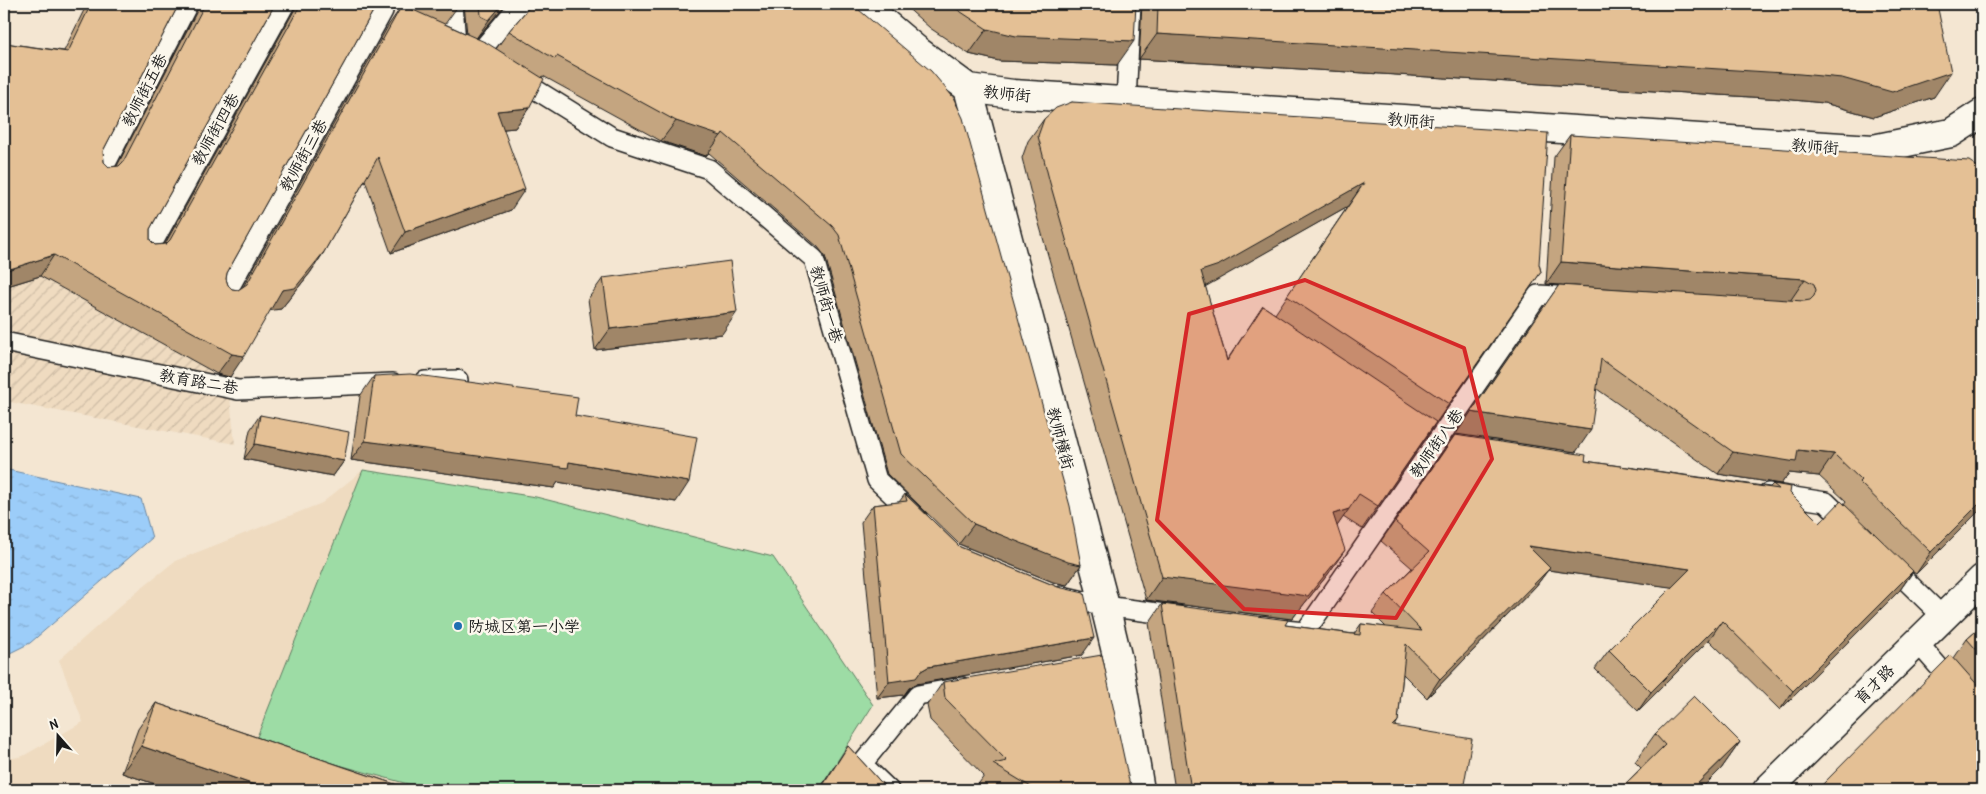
<svg xmlns="http://www.w3.org/2000/svg" width="1986" height="794" font-family="'Patrick Hand','LXGW WenKai TC',sans-serif">
<style>
.built{fill:#efdbc0}
.industrial{fill:url(#industrial-furrows)}
.garden{fill:#9ddca5;stroke:#5c7c60}
.water{fill:url(#water-ripples);stroke:#6986a1}
.lines{fill:none;stroke-linecap:round;stroke-linejoin:round}
.lane-casing{stroke:#1c1c1c;stroke-width:22}
.street-casing{stroke:#1c1c1c;stroke-width:31}
.lane{stroke:#fbf7ec;stroke-width:19}
.street{stroke:#fbf7ec;stroke-width:28}
.wall{fill:#c4a580;stroke:#1c1c1c;fill-rule:evenodd}
.shaded-wall{fill:#a08668;stroke:#1c1c1c}
.building{fill:#e4c095;stroke:#1c1c1c}
.marked{fill:#d62828;fill-opacity:0.2;stroke:#d62828;stroke-width:4;stroke-linejoin:round}
.poi-dot{fill:#1f6fb2;stroke:#fbf7ec;stroke-width:2}
.labels{text-anchor:middle;dominant-baseline:central;stroke-width:5;stroke-linejoin:round;paint-order:stroke}
.street-label{font-size:16px;fill:#1c1c1c;stroke:#fbf7ec}
.poi-label{font-size:16px;fill:#1c1c1c;stroke:#fbf7ec;text-anchor:start}
</style>
<defs>
<pattern id="industrial-furrows" width="10" height="10" patternUnits="userSpaceOnUse" patternTransform="scale(1.25)"><rect width="10" height="10" fill="#efdbc0"/><path d="M-1 1l2-2M0 10L10 0M9 11l2-2" fill="none" stroke="#ccbba4"/></pattern>
<pattern id="water-ripples" width="26" height="14" patternUnits="userSpaceOnUse" patternTransform="scale(1.25)"><rect width="26" height="14" fill="#9ccdf9"/><path d="M2 4q2-2 4 0t4 0M15 11q2-2 4 0t4 0" fill="none" stroke="#86afd5"/></pattern>
</defs>
<rect width="100%" height="100%" fill="#f4e6d2"/>
<filter id="ink" filterUnits="userSpaceOnUse"><feTurbulence type="fractalNoise" baseFrequency=".02" numOctaves="2"/><feDisplacementMap in="SourceGraphic" scale="10" xChannelSelector="R" yChannelSelector="G"/><feConvolveMatrix kernelMatrix="1 2 1 2 8 2 1 2 1" color-interpolation-filters="sRGB"/></filter>
<g filter="url(#ink)">
<polygon class="built" points="363,470 536,497 773,557 873,705 819,790 4,790 4,760 23,756 83,722 59,660 136,592 175,561 322,503"/>
<polygon class="industrial" points="4,156 53,283 228,380 235,444 4,401"/>
<polygon class="garden" points="363,470 536,497 773,557 873,705 819,790 430,790 255,742"/>
<polygon class="water" points="4,469 141,499 152,538 30,643 4,656"/>
<g class="lines">
<g class="lane-casing">
<g id="lane">
<polyline points="453,4 456,43"/>
<polyline points="487,59 478,54 520,4"/>
<polyline points="517,78 612,137 709,169 814,259 877,480 917,518"/>
<polyline points="1126,101 1131,4"/>
<polyline points="99,177 188,4"/>
<polyline points="146,255 285,4"/>
<polyline points="223,299 383,11"/>
<polyline points="4,342 238,390 393,383"/>
<polyline points="425,381 458,380"/>
<polyline points="1768,493 1826,502 1852,527"/>
<polyline points="1889,564 1943,617"/>
<polyline points="1062,596 1105,606 1180,616"/>
<polyline points="1284,630 1305,632 1538,295 1577,297"/>
<polyline points="1917,642 1982,716"/>
<polyline points="889,790 862,764 918,695 962,687"/>
</g>
</g>
<g class="street-casing">
<g id="street">
<polyline points="862,4 919,52 968,88 1013,94 1873,149 1951,133 1982,113"/>
<polyline points="968,88 1105,606 1118,660 1140,790"/>
<polyline points="1767,790 1982,579"/>
</g>
</g>
<use href="#lane" class="lane"/>
<use href="#street" class="street"/>
</g>
<g class="wall">
<polygon points="87,4 179,4 103,151 104,162 109,167 117,166 198,9 199,4 275,4 150,229 150,240 155,245 165,244 295,9 296,4 377,4 227,273 226,279 228,285 232,289 238,290 243,287 388,26 401,7 394,4 458,4 458,6 445,24 467,34 464,4 506,4 476,39 496,49 509,31 531,5 531,4 852,4 1081,565 1067,585 1053,582 959,544 887,474 825,256 818,247 709,153 706,156 661,141 543,76 529,108 515,128 504,129 511,210 391,253 365,180 324,252 310,273 281,309 270,310 230,377 217,374 40,276 4,287 4,43 64,51"/>
<polygon points="903,4 1136,4 1117,65 999,61 969,54 930,28"/>
<polygon points="1142,4 1937,4 1934,97 1874,117 1824,103 1783,99 1139,59"/>
<path d="M 1072,102 L 1539,264 L 1541,272 L 1362,529 L 1343,517 L 1337,526 L 1329,573 L 1292,619 L 1146,600 L 1034,206 L 1022,158 L 1028,141 L 1044,119 ZM 1348,206 L 1275,314 L 1263,306 L 1227,360 L 1205,286 Z"/>
<polygon points="1570,135 1982,172 1982,508 1916,574 1913,572 1900,590 1780,710 1709,640 1638,711 1595,669 1609,650 1672,587 1548,570 1536,586 1427,698 1403,674 1398,721 1395,726 1463,790 1175,790 1149,623 1162,604 1285,625 1354,634 1361,624 1386,627 1372,613 1386,594 1412,568 1381,541 1455,435 1585,461 1770,487 1773,484 1790,493 1820,523 1844,504 1846,501 1819,476 1789,473 1781,484 1718,474 1597,389 1576,452 1456,434 1559,285 1546,284 1554,157"/>
<polygon points="603,278 722,334 595,350 588,299"/>
<polygon points="374,376 575,416 676,502 558,482 554,488 351,460 360,396"/>
<polygon points="260,415 344,461 333,476 244,459 250,430"/>
<polygon points="905,494 960,547 1058,587 1082,655 916,684 909,688 904,695 877,698 861,522 873,505 899,502"/>
<polygon points="1982,626 1982,790 1954,658 1967,639"/>
<polygon points="943,682 1131,790 984,790 977,786 984,776 930,720 927,705"/>
<polygon points="156,703 412,790 173,790 122,773 138,729"/>
<polygon points="1655,734 1740,742 1721,769 1700,790 1619,790 1641,768 1635,762"/>
<polygon points="848,746 888,790 819,790"/>
</g>
<g class="shaded-wall">
<polygon points="503,4 506,4 475,40 489,20"/>
<polygon points="987,29 1134,41 1117,65 999,61 969,54"/>
<polygon points="1157,34 1951,72 1934,97 1874,117 1824,103 1783,99 1139,59"/>
<polygon points="529,108 515,128 483,131 497,111"/>
<polygon points="676,121 723,133 706,156 661,141"/>
<polygon points="1364,183 1348,206 1203,288 1201,271"/>
<polygon points="525,189 511,210 391,253 405,232"/>
<polygon points="324,252 310,273 281,309 267,311 282,290"/>
<polygon points="54,255 40,276 4,287 4,271"/>
<polygon points="1561,262 1805,279 1790,301 1546,284"/>
<polygon points="737,312 722,334 595,350 610,329"/>
<polygon points="232,354 244,356 230,377 217,374"/>
<polygon points="1471,412 1591,430 1576,452 1456,434"/>
<polygon points="365,441 569,462 689,482 676,502 558,482 554,488 351,460"/>
<polygon points="255,444 344,461 333,476 244,459"/>
<polygon points="1798,450 1834,454 1819,476 1789,473 1781,484 1718,474 1733,452"/>
<polygon points="1982,501 1982,508 1916,574 1931,552"/>
<polygon points="1349,509 1333,532 1333,514"/>
<polygon points="974,524 1081,565 1067,585 1053,582 959,544"/>
<polygon points="1528,546 1690,569 1677,588 1548,570 1536,586 1427,698"/>
<polygon points="1345,550 1329,573 1292,619 1146,600 1162,577"/>
<polygon points="1913,571 1900,590 1780,710 1793,691"/>
<polygon points="1722,621 1709,640 1638,711 1651,692"/>
<polygon points="1094,638 1082,655 916,684 909,688 904,695 877,698 889,682 921,671 928,667"/>
<polygon points="1740,742 1721,769 1700,790 1691,790"/>
<polygon points="141,746 269,790 173,790 122,773"/>
</g>
<g class="building">
<polygon points="91,4 179,4 103,151 104,162 109,167 119,166 123,162 205,4 275,4 150,229 150,240 155,245 166,244 170,240 301,4 377,4 227,273 226,279 228,285 232,289 238,290 247,284 402,5 487,43 544,79 529,108 497,111 525,189 405,232 378,157 324,252 295,288 282,290 244,356 232,354 54,255 4,271 4,136 9,135 4,134 4,43 68,52"/>
<polygon points="480,4 503,4 489,20 481,16"/>
<polygon points="532,4 852,4 931,71 953,97 963,118 1070,506 1081,565 1068,562 974,524 901,454 839,235 832,226 723,133 721,136 676,121 557,56 555,59 509,31"/>
<polygon points="949,4 1136,4 1134,41 1016,36 987,29"/>
<polygon points="1158,4 1937,4 1951,72 1892,92 1842,78 1800,74 1157,34"/>
<polygon points="1072,102 1548,133 1539,264 1541,272 1449,404 1287,296 1364,183 1219,265 1201,271 1227,361 1263,306 1436,422 1378,506 1359,494 1349,509 1333,514 1345,550 1308,596 1162,577 1050,183 1038,136 1044,119 1056,108"/>
<polygon points="1570,135 1969,161 1981,169 1982,172 1982,501 1931,552 1859,482 1861,480 1834,454 1798,450 1796,462 1733,452 1601,359 1591,430 1471,412 1559,285 1804,301 1810,300 1814,296 1816,290 1814,284 1805,279 1561,262"/>
<polygon points="730,261 737,312 610,329 603,278"/>
<polygon points="410,374 578,397 575,416 697,437 689,482 569,462 568,468 365,441 374,376"/>
<polygon points="260,415 349,432 344,461 255,444"/>
<polygon points="1455,435 1586,455 1585,461 1779,489 1773,484 1791,487 1790,493 1820,523 1841,501 1913,571 1793,691 1722,621 1651,692 1609,650 1690,569 1528,546 1550,568 1440,679 1406,644 1398,721 1393,726 1472,739 1463,790 1191,790 1162,604 1288,620 1285,625 1360,635 1361,624 1422,631 1386,594 1429,552 1395,522"/>
<polygon points="905,494 960,547 1058,587 1084,593 1094,638 928,667 921,671 916,678 889,682 873,505 907,501"/>
<polygon points="1982,626 1982,656 1967,639"/>
<polygon points="1102,655 1131,790 1036,790 993,764 1007,761 945,698 943,682"/>
<polygon points="1951,655 1982,690 1982,790 1817,790"/>
<polygon points="1694,696 1740,742 1691,790 1619,790 1665,745 1655,734"/>
<polygon points="156,703 412,790 269,790 141,746"/>
<polygon points="848,746 888,790 820,790"/>
</g>
</g>
<path class="marked" d="M 1305,280 L 1464,348 L 1492,459 L 1396,618 L 1244,609 L 1157,520 L 1189,314 Z"/>
<circle class="poi-dot" cx="458" cy="626" r="5"/>
<g class="labels">
<g class="street-label">
<text transform="translate(144 90) rotate(-63)">教师街五巷</text>
<text transform="translate(1007 93) rotate(6)">教师街</text>
<text transform="translate(1411 120) rotate(4)">教师街</text>
<text transform="translate(215 129) rotate(-61)">教师街四巷</text>
<text transform="translate(1815 146) rotate(4)">教师街</text>
<text transform="translate(303 155) rotate(-61)">教师街三巷</text>
<text transform="translate(827 304) rotate(74)">教师街一巷</text>
<text transform="translate(199 381) rotate(10)">教育路二巷</text>
<text transform="translate(1061 438) rotate(75)">教师横街</text>
<text transform="translate(1436 443) rotate(-55)">教师街八巷</text>
<text transform="translate(1874 684) rotate(-45)">育才路</text>
</g>
<g class="poi-label">
<text x="468" y="626">防城区第一小学</text>
</g>
</g>
<rect width="1986" height="794" fill="none" stroke="#fbf7ec" stroke-width="20"/>
<rect x="10" y="10" width="1966" height="774" fill="none" stroke="#1c1c1c" stroke-width="2" filter="url(#ink)"/>
<g transform="translate(58 736) rotate(340)" stroke="#fbf7ec" stroke-width="4" paint-order="stroke">
<path d="M0-4L9 19L0 12L-9 19Z" fill="#1c1c1c"/>
<text y="-8" font-size="14" font-weight="bold" text-anchor="middle" fill="#1c1c1c">N</text>
</g>
</svg>
